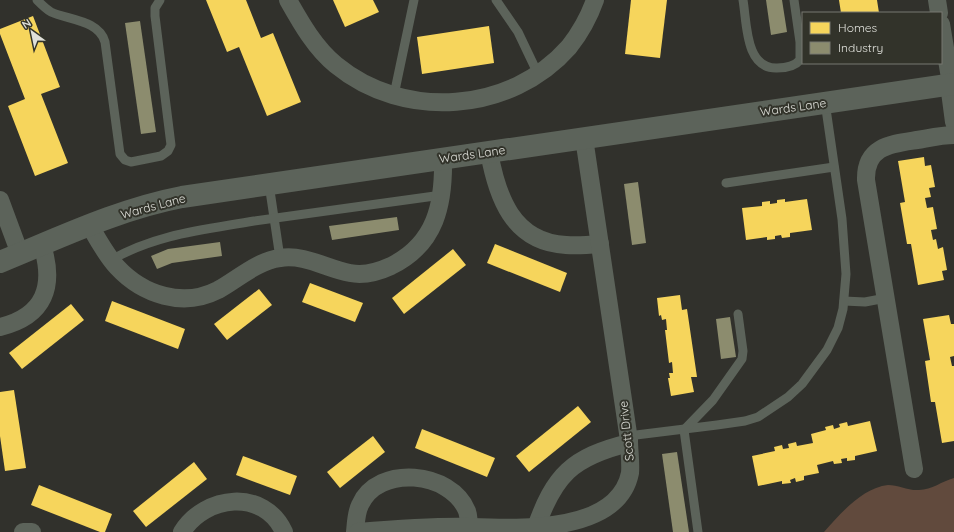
<svg xmlns="http://www.w3.org/2000/svg" width="954" height="532" font-family="Quicksand,sans-serif">
<style>
.green{fill:#614a3d}
.homes{fill:#f6d55c}
.industry{fill:#8c8c6e}
.lines{fill:none;stroke-linecap:round;stroke-linejoin:round}
.service{stroke:#5c635a;stroke-width:9}
.minor{stroke:#5c635a;stroke-width:18}
.tertiary{stroke:#5c635a;stroke-width:22}
.labels{text-anchor:middle;dominant-baseline:central;stroke-width:4;stroke-linejoin:round;paint-order:stroke}
.street-label{font-size:12px;fill:#dfe0da;stroke:#32332a}
</style>
<rect width="100%" height="100%" fill="#31312c"/>
<path class="green" d="M 954,478 L 954,532 L 824,532 C 840,514 862,488 888,485 C 898,485 909,491 919,490 C 932,490 942,481 954,478 Z"/>
<g class="homes">
<polygon points="206,0 246,0 261,38 273,33 301,102 267,116 239,47 227,52"/>
<polygon points="333,0 373,0 379,12 345,27"/>
<polygon points="631,0 667,0 660,58 625,54"/>
<polygon points="839,0 877,0 879,13 841,13"/>
<polygon points="33,16 60,87 41,94 68,163 35,176 8,106 25,99 0,34 0,29"/>
<polygon points="489,26 494,63 422,74 417,37"/>
<polygon points="924,157 925,166 931,165 935,187 929,188 931,197 925,198 927,208 933,207 937,229 931,230 933,240 936,239 938,249 943,247 947,270 942,271 944,280 918,285 911,244 907,244 900,203 905,202 898,161"/>
<polygon points="785,199 785,202 807,199 812,230 790,233 790,237 782,238 781,235 775,236 775,239 767,240 767,237 746,240 742,208 762,206 762,202 770,201 770,204 777,203 777,200"/>
<polygon points="495,244 567,273 560,292 487,263"/>
<polygon points="453,249 466,265 404,314 392,298"/>
<polygon points="310,283 363,303 355,322 302,302"/>
<polygon points="259,289 272,305 227,340 214,324"/>
<polygon points="680,295 682,310 687,309 697,377 691,377 694,392 671,396 668,378 670,378 669,373 673,373 672,362 669,363 665,330 667,330 666,319 662,320 661,315 659,316 657,298"/>
<polygon points="112,301 185,329 178,349 105,321"/>
<polygon points="71,304 84,320 22,369 9,353"/>
<polygon points="949,315 951,324 954,324 954,356 950,357 952,366 954,366 954,441 942,443 935,402 931,402 925,361 930,360 923,319"/>
<polygon points="14,390 26,468 5,471 0,436 0,392"/>
<polygon points="578,406 591,422 529,472 516,456"/>
<polygon points="870,421 877,451 855,456 855,460 847,461 847,458 841,459 842,463 834,464 833,461 817,465 819,473 804,476 804,480 796,482 795,478 790,480 791,483 782,484 782,481 758,486 752,456 775,451 774,447 782,445 783,449 789,448 788,444 796,442 797,446 813,443 811,434 826,430 825,427 833,425 834,429 840,427 839,424 847,422 848,426"/>
<polygon points="422,429 495,458 487,477 415,448"/>
<polygon points="373,436 385,452 340,488 327,472"/>
<polygon points="243,456 297,476 290,495 236,475"/>
<polygon points="194,462 207,479 146,527 133,511"/>
<polygon points="39,485 112,514 105,532 100,532 31,505"/>
</g>
<g class="industry">
<polygon points="766,0 782,0 787,32 771,35"/>
<polygon points="140,21 156,132 141,134 125,23"/>
<polygon points="638,182 646,243 632,245 624,184"/>
<polygon points="397,217 399,230 332,240 329,226"/>
<polygon points="220,242 222,256 172,263 157,269 151,256 168,249"/>
<polygon points="730,317 736,357 721,359 716,319"/>
<polygon points="677,452 689,532 673,532 662,454"/>
</g>
<g class="lines">
<g class="service">
<path d="M 37,0 C 41,4 46,9 51,12 C 68,20 99,20 105,42 L 120,154 L 125,160 L 131,162 L 161,156 L 168,151 L 171,145 L 155,16 L 155,8 L 160,0"/>
<polyline points="496,0 518,32 538,74"/>
<path d="M 743,0 C 747,23 745,69 777,68 C 785,68 795,66 800,60 L 800,42 L 794,0"/>
<polyline points="394,95 414,0"/>
<polyline points="726,183 834,167"/>
<polyline points="269,184 280,258"/>
<path d="M 111,260 C 157,234 203,230 254,221 C 317,212 379,204 442,195"/>
<polyline points="844,301 865,302 886,298"/>
<polyline points="628,436 717,425 745,421 758,417 788,397 802,384 827,350 838,328 843,309 846,274 842,219 825,102"/>
<polyline points="698,532 684,430 713,400 742,359 743,351 738,314"/>
</g>
<g class="minor">
<path d="M 288,0 C 301,23 315,48 336,65 C 404,121 511,113 569,47 C 580,33 589,17 595,0"/>
<polyline points="937,0 939,13"/>
<polyline points="941,24 951,84"/>
<polyline points="949,84 954,122"/>
<path d="M 489,152 C 497,196 512,242 566,245 C 577,246 589,245 600,244"/>
<polyline points="0,200 20,254"/>
<path d="M 90,226 C 98,240 106,255 117,267 C 143,295 183,308 218,290 C 238,279 257,261 280,258 C 305,254 327,269 350,273 C 365,276 378,272 391,266 C 436,244 444,204 443,158"/>
<path d="M 0,327 C 45,316 55,286 42,245"/>
<path d="M 914,469 L 866,180 C 865,146 891,144 917,140 C 929,138 942,135 954,135"/>
<path d="M 535,530 C 554,475 572,457 629,443"/>
<polyline points="23,532 32,532"/>
<path d="M 182,532 C 205,495 264,488 284,532"/>
<path d="M 355,532 C 356,523 356,513 360,505 C 378,464 451,471 467,511 C 469,517 469,525 469,532"/>
<path d="M 358,532 C 395,529 433,526 470,527 C 525,529 618,532 630,473 C 631,462 629,451 629,440 L 584,138"/>
</g>
<path class="tertiary" d="M 0,262 C 59,238 119,209 182,197 L 954,84"/>
</g>
<g class="labels">
<g class="street-label">
<text transform="translate(793 107) rotate(-8)">Wards Lane</text>
<text transform="translate(472 154) rotate(-8)">Wards Lane</text>
<text transform="translate(153 206) rotate(-15)">Wards Lane</text>
<text transform="translate(626 431) rotate(-96)">Scott Drive</text>
</g>
</g>
<rect x="802" y="12" width="140" height="52" fill="#32332a" stroke="#777870"/>
<rect x="810" y="22" width="20" height="12" fill="#f6d55c" stroke="#777870"/>
<text x="838" y="32" font-size="12" fill="#dfe0da">Homes</text>
<rect x="810" y="42" width="20" height="12" fill="#8c8c6e" stroke="#777870"/>
<text x="838" y="52" font-size="12" fill="#dfe0da">Industry</text>
<g transform="translate(32 32) rotate(327)" stroke="#32332a" stroke-width="3" paint-order="stroke">
<path d="M0-3L7 15L0 10L-7 15Z" fill="#dfe0da"/>
<text y="-6" font-size="11" font-weight="bold" text-anchor="middle" fill="#dfe0da">N</text>
</g>
</svg>
